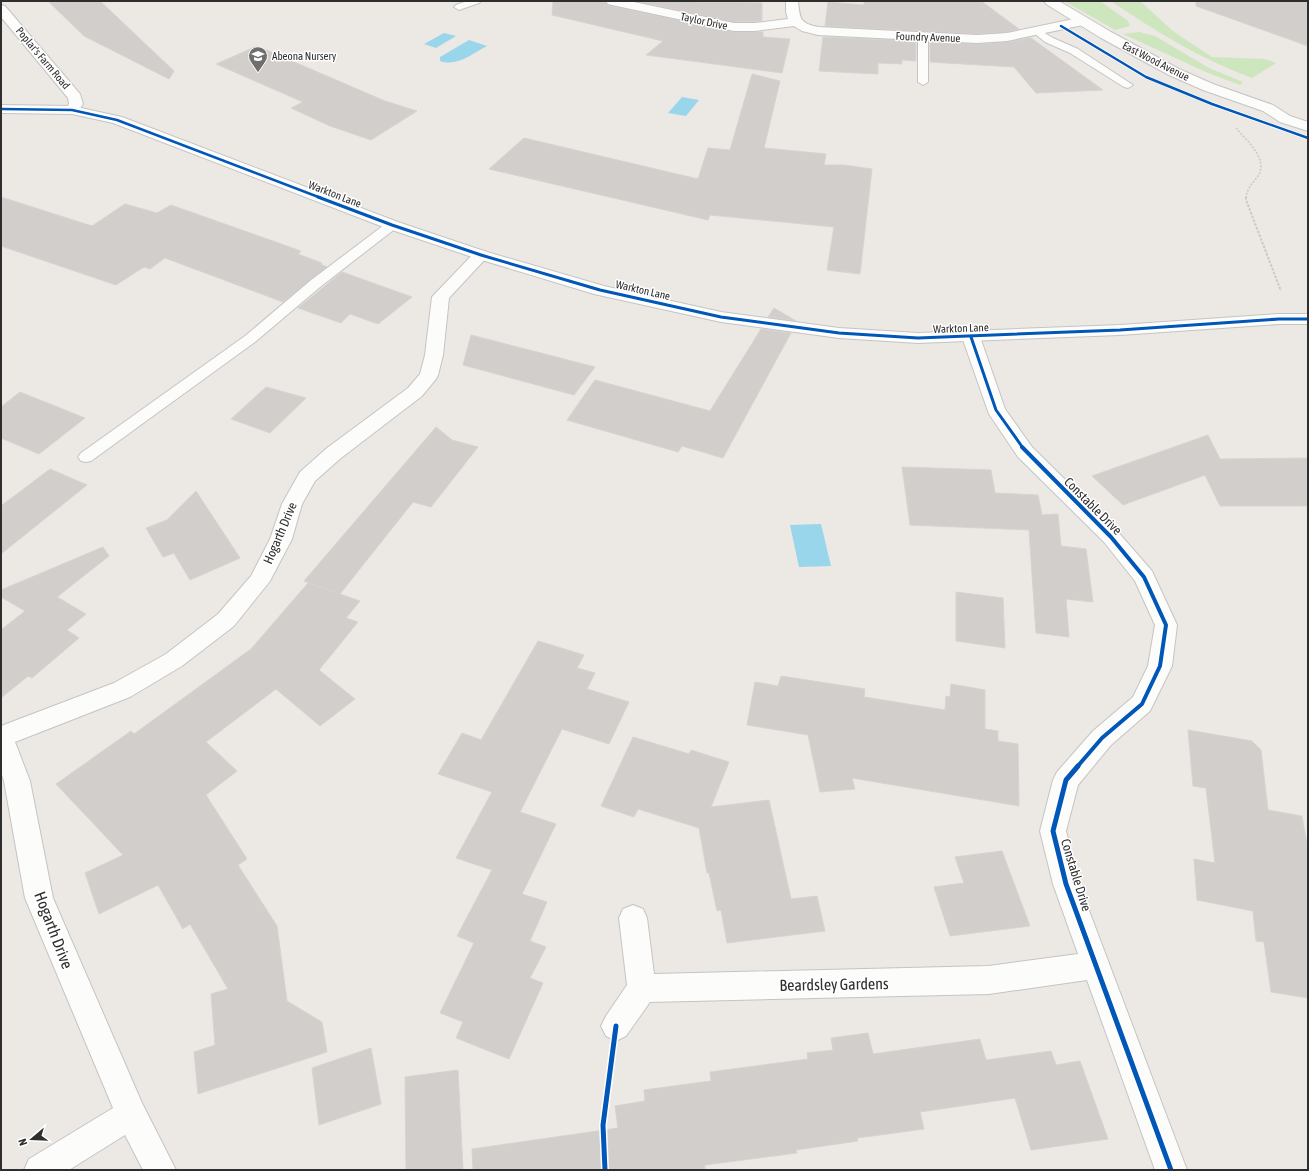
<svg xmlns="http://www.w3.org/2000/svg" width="1309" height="1171" font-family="'Asap Condensed',sans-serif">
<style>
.green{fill:#cee6be}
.water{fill:#99d6ec}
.building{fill:#d1cecb;stroke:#d7d4d0}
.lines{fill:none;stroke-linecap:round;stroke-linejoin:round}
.lane-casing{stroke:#c5c4c5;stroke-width:2}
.street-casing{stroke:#c5c4c5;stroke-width:2}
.secondary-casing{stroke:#c5c4c5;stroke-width:2}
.path-far1{stroke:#c9c9c8;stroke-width:1.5;stroke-dasharray:2 1.5;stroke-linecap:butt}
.path{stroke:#c9c9c8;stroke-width:2;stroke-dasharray:2.5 1.5;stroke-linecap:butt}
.lane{fill:#fcfcfb;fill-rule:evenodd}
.street{fill:#fcfcfb;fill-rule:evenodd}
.secondary{fill:#fcfcfb;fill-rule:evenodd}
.cycleway-far3-casing{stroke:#fff;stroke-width:4}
.cycleway-far2-casing{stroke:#fff;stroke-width:5}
.cycleway-far1-casing{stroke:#fff;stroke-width:6}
.cycleway-casing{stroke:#fff;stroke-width:8}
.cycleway-far3{stroke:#0057b8;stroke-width:2.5}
.cycleway-far2{stroke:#0057b8;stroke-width:3}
.cycleway-far1{stroke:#0057b8;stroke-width:4}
.cycleway{stroke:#0057b8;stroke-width:5}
.labels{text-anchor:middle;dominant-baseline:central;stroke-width:3;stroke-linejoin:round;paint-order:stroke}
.far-street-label{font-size:11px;fill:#2e2e2e;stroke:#fff}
.far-poi-label{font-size:11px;fill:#2e2e2e;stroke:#fff;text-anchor:start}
.street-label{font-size:13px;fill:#2e2e2e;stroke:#fff}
.near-street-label{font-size:16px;fill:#2e2e2e;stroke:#fff}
</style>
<rect width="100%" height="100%" fill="#ece8e4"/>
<g class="green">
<polygon points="1064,1 1100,1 1128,21 1130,26 1115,30"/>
<path d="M 1111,1 L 1140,1 L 1174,32 L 1212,57 L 1265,59 L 1276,63 L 1252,78 C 1202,60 1155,31 1111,1 Z"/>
<polygon points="1139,32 1155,36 1209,68 1243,82 1240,85 1208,73 1123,34"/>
</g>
<g class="water">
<polygon points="444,33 456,36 436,48 424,44"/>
<path d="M 469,40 L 487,46 C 472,54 457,67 440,61 L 440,57 Z"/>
<polygon points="682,97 699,100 686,116 668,113"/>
<polygon points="821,524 831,566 799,567 790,525"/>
</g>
<g class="building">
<polygon points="48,1 100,1 174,71 169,79 84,36"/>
<polygon points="553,1 605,1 607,5 612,6 734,32 763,32 763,37 790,39 782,73 646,55 663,41 552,15"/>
<polygon points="636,1 762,3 762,21 734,22"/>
<polygon points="864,1 981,1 1019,29 1007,32 977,34 825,26 828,2 864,5"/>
<polygon points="1196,1 1308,1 1308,46 1196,6"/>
<polygon points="823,37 916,41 916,61 902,60 902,64 878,63 878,74 819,71"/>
<polygon points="1031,38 1103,90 1036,93 1014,67 930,62 930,42 977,44 1007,42"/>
<polygon points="257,46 385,101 417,111 371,140 330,126 291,108 303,102 216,64"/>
<polygon points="752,74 780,81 764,148 826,154 824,165 844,165 872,169 860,274 827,270 834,227 710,215 708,220 489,169 524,138 698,179 708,148 730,150"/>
<polygon points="1,197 92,226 125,204 157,213 171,205 301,251 298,254 322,263 320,264 327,267 283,302 165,258 150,269 144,267 116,285 1,246"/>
<polygon points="342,272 412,297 378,324 350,314 341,323 298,308"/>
<polygon points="774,308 796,321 768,317"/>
<polygon points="761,329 791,333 723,458 682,446 678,452 567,420 595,380 710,411"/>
<polygon points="471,335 595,367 574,395 463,365"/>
<polygon points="266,387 306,398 270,433 231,419"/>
<polygon points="20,392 85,418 39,454 1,438 1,407"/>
<polygon points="436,427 452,440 478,447 431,507 413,502 340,594 304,581"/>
<polygon points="1208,435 1220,459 1308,458 1308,506 1220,506 1205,475 1123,505 1092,476"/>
<polygon points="902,467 991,470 995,493 1038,495 1042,515 1058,514 1061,546 1086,549 1093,602 1066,599 1069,637 1036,633 1029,530 910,525"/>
<polygon points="50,469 87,485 1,554 1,506"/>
<polygon points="196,491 240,558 190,580 174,553 163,557 146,528 167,520"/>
<polygon points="103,547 109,556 57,597 86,614 67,630 79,638 32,678 28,676 1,698 1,630 25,611 1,597 1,590"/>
<polygon points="308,583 360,601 346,618 358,622 319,670 355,699 320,726 276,689 206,742 237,771 206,795 247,859 238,865 277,926 287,1001 322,1022 327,1052 198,1094 194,1052 215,1045 211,994 228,989 190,924 183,929 158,885 99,914 85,873 123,855 56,784 131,731 134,734 251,649"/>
<polygon points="956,592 1003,598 1005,648 956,641"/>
<polygon points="538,641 584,655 577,668 595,673 587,689 629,702 609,744 562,729 520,812 556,824 522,894 547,902 530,941 546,947 530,978 543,983 509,1059 456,1038 463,1022 440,1013 474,943 457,936 492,870 456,858 492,792 438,774 462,733 481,740"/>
<polygon points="781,676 865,689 864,697 945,710 946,696 950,697 951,684 985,690 985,729 998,731 998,741 1018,744 1019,806 852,778 855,789 820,792 808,735 747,725 755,682 778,686"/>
<polygon points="1188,730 1252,741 1261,750 1268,810 1302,816 1308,851 1308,998 1271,992 1264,942 1256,941 1253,911 1197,900 1194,859 1215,863 1206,788 1193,786"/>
<polygon points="633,737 689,754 691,750 729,762 711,807 769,800 791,899 817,896 825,931 727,943 721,910 717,911 709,873 707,873 699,828 638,809 634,817 601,806"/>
<polygon points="1002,851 1030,926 950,936 934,887 964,883 955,857"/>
<polygon points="868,1033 873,1054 980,1039 986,1060 1051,1051 1056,1065 1080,1061 1108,1139 1031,1150 1015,1098 920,1112 924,1129 857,1138 858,1141 796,1150 797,1153 705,1165 705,1170 473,1170 472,1149 618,1128 615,1106 645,1101 644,1090 711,1081 710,1072 808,1059 807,1053 833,1050 831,1038"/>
<polygon points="371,1048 381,1104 319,1125 312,1068"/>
<polygon points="458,1070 463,1170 406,1170 405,1077"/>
</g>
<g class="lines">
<g class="lane-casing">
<g id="lane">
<polygon points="467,1 481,1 479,3 459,10 454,7 456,5"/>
<polygon points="1038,29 1053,38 1078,49 1133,85 1128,88 1124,87 1070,53 1045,42 1033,32"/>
<polygon points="923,34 928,37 928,82 923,85 918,82 918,37"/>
<polygon points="392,221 396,222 398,225 396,228 320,287 255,342 91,461 86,462 81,461 78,457 81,453 245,336 310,281 388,222"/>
</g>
</g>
<g class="street-casing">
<g id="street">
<path d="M 606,1 L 629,1 L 734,23 L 755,23 L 788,19 L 786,12 L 786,1 L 798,1 C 800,18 799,23 818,27 L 977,35 L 1007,33 L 1083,17 L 1087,18 L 1089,21 L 1087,24 L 1083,25 L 1007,41 L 977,43 L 818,35 L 802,31 L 794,26 L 755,31 L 734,31 L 612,5 L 608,4 Z"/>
<polygon points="1,5 5,6 80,94 83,104 77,113 72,114 67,113 65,110 69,104 68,98 1,17"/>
<polygon points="481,250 487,252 489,255 449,298 443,355 438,375 436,379 422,396 341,458 315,481 302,504 292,539 270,581 234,626 182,666 130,697 15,742 30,781 53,898 142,1103 176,1170 143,1170 125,1135 69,1170 24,1170 29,1159 113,1108 25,898 4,781 1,772 1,726 114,683 166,654 218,614 251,576 270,539 282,504 300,472 327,448 408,388 420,374 425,355 432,297 475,252"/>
<polygon points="971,332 977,333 980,337 1005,409 1032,447 1118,532 1152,571 1177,625 1172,666 1150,711 1111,745 1078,785 1066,831 1079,884 1187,1170 1155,1170 1087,980 989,994 650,1002 626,1036 616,1041 606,1036 601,1026 606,1016 627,985 619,918 623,909 633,905 643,909 647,918 654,974 989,966 1078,954 1053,884 1040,831 1053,780 1057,772 1093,731 1133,697 1148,666 1155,625 1135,581 1104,542 1018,457 989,414 962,337 965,333"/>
</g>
</g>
<g class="secondary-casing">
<g id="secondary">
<polygon points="1044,1 1059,1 1111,32 1179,69 1213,84 1273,105 1290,116 1308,122 1308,131 1280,122 1263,111 1203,90 1169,75 1101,38 1046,4"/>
<polygon points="1,105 72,106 122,117 398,222 487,252 604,286 721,312 839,328 918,333 1120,325 1279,314 1308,314 1308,324 1279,324 1120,335 918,343 839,338 721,322 594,294 475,258 386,228 113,123 72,114 1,113"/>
</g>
</g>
<path class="path-far1" d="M 1236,128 C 1246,140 1269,159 1258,176 C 1252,184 1247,188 1246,198"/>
<polyline class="path" points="1246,197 1246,200 1281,291"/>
<use href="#lane" class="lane"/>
<use href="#street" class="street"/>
<use href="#secondary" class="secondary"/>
<g class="cycleway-far3-casing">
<g id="cycleway-far3">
<polyline points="1061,26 1146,77 1212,104 1308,138"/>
<polyline points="1,109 72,110 117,120 321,198"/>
</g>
</g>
<g class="cycleway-far2-casing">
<g id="cycleway-far2">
<polyline points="318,197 392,225 481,255 600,290 721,317 839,333 918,338 1120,330 1279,319 1308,319"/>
<polyline points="971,337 996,410 1023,448"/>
</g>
</g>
<g class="cycleway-far1-casing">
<polyline id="cycleway-far1" points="1022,447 1111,537 1144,577 1166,625 1160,666 1142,704 1102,738 1077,767"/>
</g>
<g class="cycleway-casing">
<g id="cycleway">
<polyline points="1078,766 1066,780 1053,831 1066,884 1171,1170"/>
<polyline points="605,1170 603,1125 616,1026"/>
</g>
</g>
<use href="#cycleway-far3" class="cycleway-far3"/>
<use href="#cycleway-far2" class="cycleway-far2"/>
<use href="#cycleway-far1" class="cycleway-far1"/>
<use href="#cycleway" class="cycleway"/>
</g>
<defs>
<g id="school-pin" transform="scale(1)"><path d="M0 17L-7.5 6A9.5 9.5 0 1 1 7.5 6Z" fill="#706f6e" stroke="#fff"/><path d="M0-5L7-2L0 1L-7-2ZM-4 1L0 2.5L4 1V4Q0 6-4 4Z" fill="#fff"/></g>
</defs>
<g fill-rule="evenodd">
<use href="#school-pin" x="258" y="56"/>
</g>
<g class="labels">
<g class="far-street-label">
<text transform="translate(704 21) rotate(12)">Taylor Drive</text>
<text transform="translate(928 37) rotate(2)">Foundry Avenue</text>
<text transform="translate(43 58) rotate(50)">Poplar's Farm Road</text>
<text transform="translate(1156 61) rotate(27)">East Wood Avenue</text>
<text transform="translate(335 194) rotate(21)">Warkton Lane</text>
<text transform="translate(643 290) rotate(13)">Warkton Lane</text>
<text transform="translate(961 328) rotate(-2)">Warkton Lane</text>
</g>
<g class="far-poi-label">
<text x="272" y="56">Abeona Nursery</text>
</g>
<g class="street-label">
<text transform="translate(1093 506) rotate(45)">Constable Drive</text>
<text transform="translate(280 533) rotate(-67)">Hogarth Drive</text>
<text transform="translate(1076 875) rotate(73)">Constable Drive</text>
</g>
<g class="near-street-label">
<text transform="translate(54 930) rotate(69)">Hogarth Drive</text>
<text transform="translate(834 984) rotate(-1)">Beardsley Gardens</text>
</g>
</g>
<rect width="1309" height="1171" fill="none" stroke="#2e2e2e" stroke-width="4"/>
<g transform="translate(32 1139) rotate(251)" stroke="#ffffff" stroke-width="3" paint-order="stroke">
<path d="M0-3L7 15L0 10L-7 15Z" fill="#2e2e2e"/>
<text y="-6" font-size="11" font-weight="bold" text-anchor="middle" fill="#2e2e2e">N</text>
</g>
</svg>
